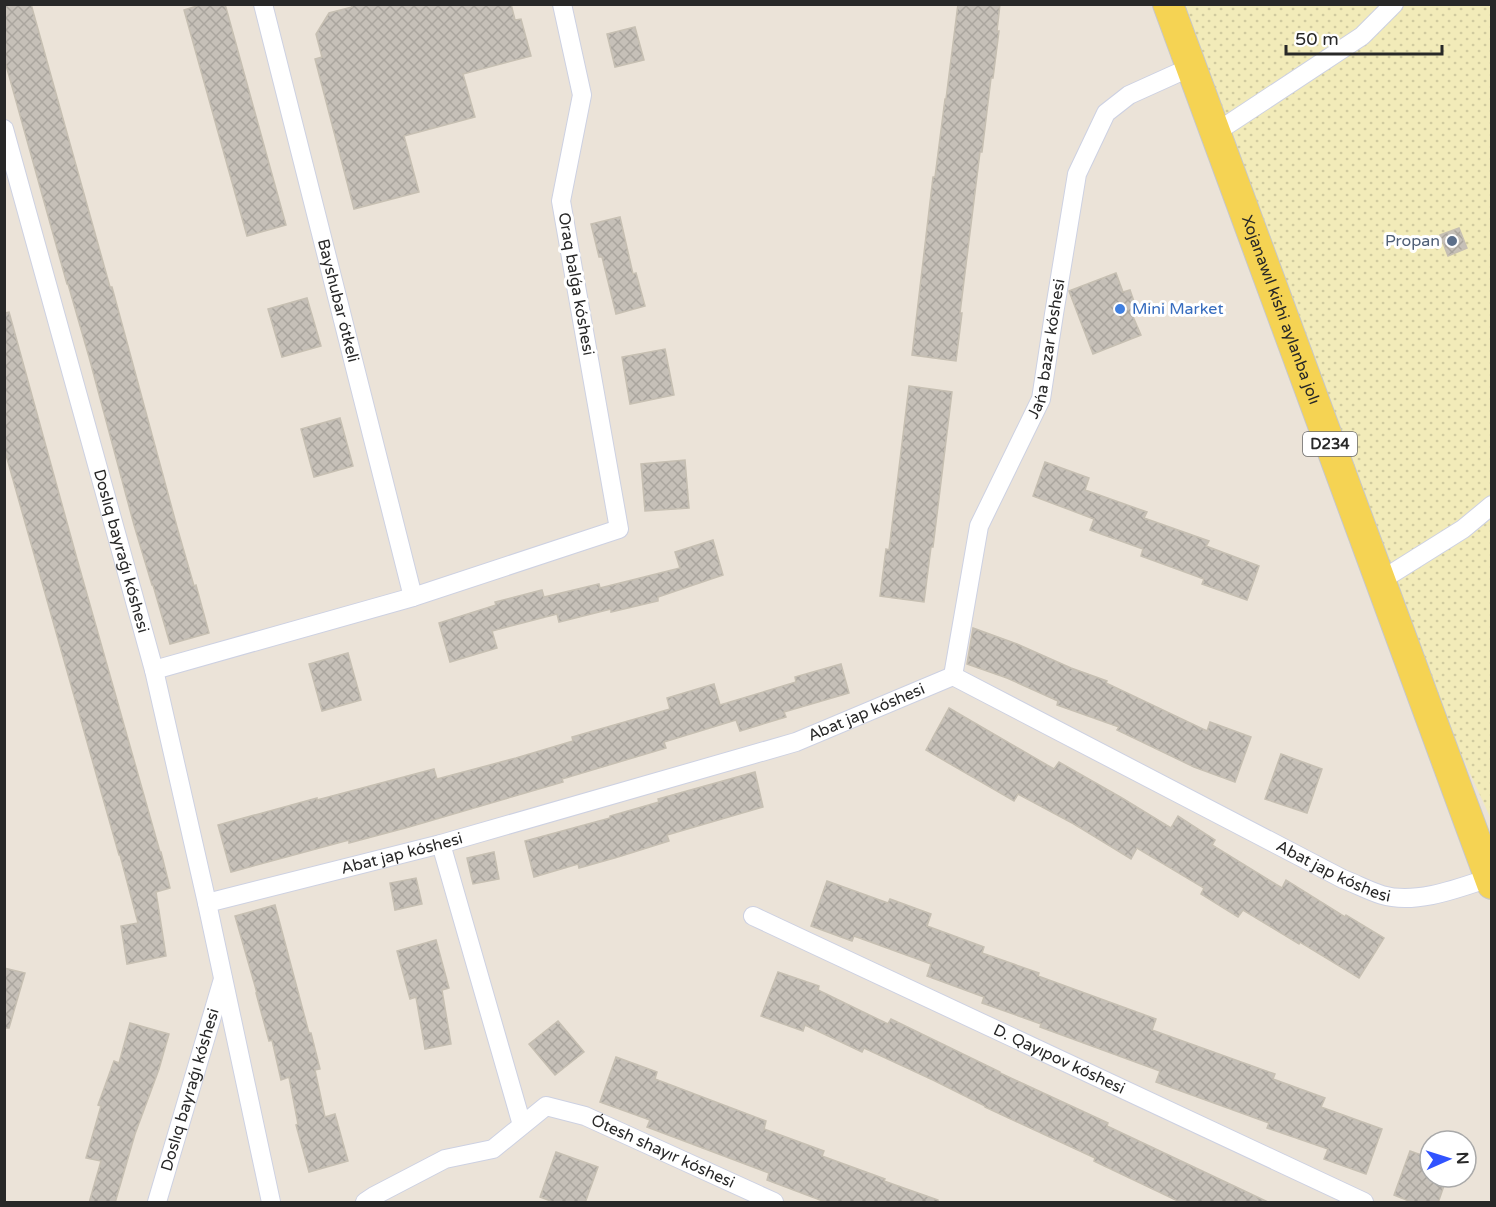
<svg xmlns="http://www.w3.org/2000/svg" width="1496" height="1207" font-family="'Varela Round',sans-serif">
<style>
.sand{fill:url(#sand-dots)}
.building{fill:url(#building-cross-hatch);stroke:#c6bfb2;stroke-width:1.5}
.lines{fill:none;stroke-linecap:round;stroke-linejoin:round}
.minor-casing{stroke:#cdd1e2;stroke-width:20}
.primary-casing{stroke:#c7c7c7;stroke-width:32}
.minor{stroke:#fff;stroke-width:18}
.primary{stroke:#f5d353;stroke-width:30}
.service-dot{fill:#5c6f8a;stroke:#fff;stroke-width:2}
.shop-dot{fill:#3f7fe0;stroke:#fff;stroke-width:2}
.labels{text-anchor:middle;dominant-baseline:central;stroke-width:6;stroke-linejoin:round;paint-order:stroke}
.shield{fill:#fff;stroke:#686868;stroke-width:1.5}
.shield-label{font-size:15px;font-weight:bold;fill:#282828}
.service-label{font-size:16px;fill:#4e5e75;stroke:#fff;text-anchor:end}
.street-label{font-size:16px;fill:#282828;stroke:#fff}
.shop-label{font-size:16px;fill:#366cbe;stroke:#fff;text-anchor:start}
</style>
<defs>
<pattern id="sand-dots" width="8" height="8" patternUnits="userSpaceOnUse" patternTransform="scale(1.5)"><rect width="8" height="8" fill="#f2ebb9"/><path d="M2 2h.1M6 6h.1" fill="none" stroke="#d0ca9f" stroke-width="1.8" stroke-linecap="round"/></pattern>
<pattern id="building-cross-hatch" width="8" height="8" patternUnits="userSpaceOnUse" patternTransform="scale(1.5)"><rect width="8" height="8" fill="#c6c0b8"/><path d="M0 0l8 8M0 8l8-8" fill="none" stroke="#aaa59e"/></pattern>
</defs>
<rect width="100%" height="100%" fill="#ebe3d8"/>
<polygon class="sand" points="1173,5 1491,5 1491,819 1375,567"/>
<g class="building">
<polygon points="4,4 31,4 110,287 112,287 177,527 194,586 196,585 209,633 170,644 153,585 152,585 134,525 89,357 68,284 67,284 4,58"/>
<polygon points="203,4 225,4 286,225 247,236 184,10"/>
<polygon points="351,4 511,4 515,20 521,19 531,56 463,74 475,117 404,136 419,192 354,209 315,59 322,57 316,34 329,13 352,7"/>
<polygon points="958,4 1000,4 997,31 999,31 993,78 991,78 982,152 980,152 960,313 962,313 956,361 912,355 933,177 935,177 945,99 946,99"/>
<polygon points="635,27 644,60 615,67 607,34"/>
<polygon points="620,217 633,274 636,273 645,306 616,314 602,257 599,257 591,224"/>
<polygon points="1459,228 1467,248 1448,256 1440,235"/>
<polygon points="1116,273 1123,292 1130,290 1137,310 1131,312 1141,335 1093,354 1069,291"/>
<polygon points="307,298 321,346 282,357 268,309"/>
<polygon points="9,312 77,559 160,852 161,852 170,888 156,892 166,956 127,964 121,926 138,923 120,855 119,855 4,448 4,313"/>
<polygon points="665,349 674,395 630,404 622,357"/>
<polygon points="909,386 952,392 933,547 931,547 924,602 880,596 886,549 889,550"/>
<polygon points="340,418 353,466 314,477 301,429"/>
<polygon points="685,460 689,508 645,511 641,464"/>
<polygon points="1045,462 1089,478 1085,490 1147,512 1144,518 1209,541 1206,546 1259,566 1247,600 1202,584 1204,579 1141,556 1143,549 1090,530 1094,519 1033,496"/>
<polygon points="713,540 723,575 658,597 658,601 611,612 611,609 559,622 557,614 492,631 497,648 450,662 439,623 496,605 495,602 542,590 544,597 599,584 600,588 680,568 675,552"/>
<polygon points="973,628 1017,644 1071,668 1107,681 1106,683 1207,731 1210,722 1251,737 1235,782 1194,767 1117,730 1119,727 1057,705 1058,701 1007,678 967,664"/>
<polygon points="348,653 361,700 322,711 309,664"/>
<polygon points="841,664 849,693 784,712 786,717 740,731 736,720 664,742 666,748 562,779 563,782 409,827 349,843 349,840 231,872 218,825 317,798 317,800 434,769 437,779 516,758 573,741 572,737 670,709 667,698 714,684 720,705 796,682 795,677"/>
<polygon points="949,708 1054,769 1059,762 1122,798 1171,828 1178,816 1215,840 1212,845 1282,888 1286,880 1345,917 1346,915 1384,938 1359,978 1300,942 1299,944 1243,910 1238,917 1201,894 1204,888 1137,848 1131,859 1074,824 1018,794 1014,801 926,750"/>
<polygon points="1281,754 1322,769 1307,813 1265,799"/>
<polygon points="755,772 763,807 667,835 669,841 618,857 579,868 578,864 534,877 525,841 610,818 610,816 659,802 658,799"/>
<polygon points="494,852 499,879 473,884 467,858"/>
<polygon points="416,878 422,904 395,910 390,883"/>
<polygon points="827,881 888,903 890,899 931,914 927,926 984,947 982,953 1039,973 1038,976 1156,1019 1152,1030 1275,1074 1273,1079 1325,1098 1321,1107 1382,1129 1366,1174 1324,1159 1328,1149 1267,1128 1269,1123 1156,1082 1160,1071 1040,1027 1041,1024 982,1003 984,997 927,976 931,964 854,936 852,941 811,926"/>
<polygon points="275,905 309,1033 311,1033 320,1069 315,1070 325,1117 335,1114 348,1161 309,1172 296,1125 298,1124 289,1077 281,1080 272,1040 269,1041 256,993 257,993 235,916"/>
<polygon points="436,940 449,988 442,990 451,1044 425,1049 416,997 410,999 397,951"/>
<polygon points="4,968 25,973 9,1028 4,1028"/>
<polygon points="778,972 819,986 818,990 888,1024 891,1019 1000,1072 1000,1073 1108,1123 1107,1126 1270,1203 1182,1203 1094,1161 1095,1158 985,1107 985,1106 933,1080 864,1048 862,1052 805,1025 803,1031 761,1016"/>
<polygon points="558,1021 584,1052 555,1075 529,1044"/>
<polygon points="130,1023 169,1034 159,1069 135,1134 115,1203 89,1203 101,1161 86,1158 101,1106 98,1105 114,1061 119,1063"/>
<polygon points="616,1057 657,1072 655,1079 766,1121 764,1129 824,1151 822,1156 885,1179 884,1181 938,1200 938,1203 828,1203 767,1180 769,1173 647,1127 650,1120 600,1102"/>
<polygon points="1410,1151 1430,1158 1430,1177 1447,1177 1438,1203 1414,1203 1394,1195"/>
<polygon points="556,1152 598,1167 585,1203 556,1203 540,1197"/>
</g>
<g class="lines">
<g class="minor-casing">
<g id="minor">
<path id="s1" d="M 263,4 L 413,597"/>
<path id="s2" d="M 4,129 L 154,670 L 207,903 L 271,1202"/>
<polyline points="1215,133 1362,36 1394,4"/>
<polyline points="1380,581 1463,529 1492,505"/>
<polyline points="154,670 413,597 619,529 561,201 582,95 562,4"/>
<path id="s3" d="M 953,676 L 979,526 L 1041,399 L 1054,314 L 1077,174 L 1106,113 L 1129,95 L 1191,67"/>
<path id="s4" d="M 953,676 L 1343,879 C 1356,884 1369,891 1382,895 C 1416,905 1459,888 1492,877"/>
<polyline points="441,844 522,1125"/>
<path id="s5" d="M 207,903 L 441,844 L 796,742 L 953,676"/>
<path id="s6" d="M 753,916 L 1364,1202"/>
<path id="s7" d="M 157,1202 L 223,979"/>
<path id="s8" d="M 365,1202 L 374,1196 L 445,1159 L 493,1149 L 546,1106 L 585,1116 L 774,1202"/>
</g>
</g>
<g class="primary-casing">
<g id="primary">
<path id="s9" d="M 1168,4 L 1492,884"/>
</g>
</g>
<use href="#minor" class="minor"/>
<use href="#primary" class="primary"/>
</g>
<circle class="service-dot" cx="1452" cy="241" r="6"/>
<circle class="shop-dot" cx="1120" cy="309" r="6"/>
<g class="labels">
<rect class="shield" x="1303" y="432" width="54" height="24" rx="4.5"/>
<g class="shield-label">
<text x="1330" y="444">D234</text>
</g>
<g class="service-label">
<text x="1440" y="241">Propan</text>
</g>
<g class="street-label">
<text transform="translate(576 284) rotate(80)">Oraq balǵa kóshesi</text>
<text stroke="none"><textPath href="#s1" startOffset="306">Bayshubar ótkeli</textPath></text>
<text stroke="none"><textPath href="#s9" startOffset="326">Xojanawıl kishi aylanba jolı</textPath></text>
<text stroke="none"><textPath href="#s3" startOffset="344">Jańa bazar kóshesi</textPath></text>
<text stroke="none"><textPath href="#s2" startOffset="438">Doslıq bayraǵı kóshesi</textPath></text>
<text stroke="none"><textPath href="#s5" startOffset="687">Abat jap kóshesi</textPath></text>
<text stroke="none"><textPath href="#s5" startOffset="201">Abat jap kóshesi</textPath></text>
<text stroke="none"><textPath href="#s4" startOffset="428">Abat jap kóshesi</textPath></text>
<text stroke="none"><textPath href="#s6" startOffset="338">D. Qayıpov kóshesi</textPath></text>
<text stroke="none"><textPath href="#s7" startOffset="117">Doslıq bayraǵı kóshesi</textPath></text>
<text stroke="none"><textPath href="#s8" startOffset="334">Ótesh shayır kóshesi</textPath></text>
</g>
<g class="shop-label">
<text x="1132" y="309">Mini Market</text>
</g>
</g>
<rect width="1496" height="1207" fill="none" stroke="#282828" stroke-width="12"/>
<g transform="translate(1448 1159) rotate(87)"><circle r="28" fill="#ffffff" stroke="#a9a9a9" stroke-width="1.5"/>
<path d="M0-4.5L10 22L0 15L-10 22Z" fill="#3153ff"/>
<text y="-9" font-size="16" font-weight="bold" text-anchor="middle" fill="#282828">N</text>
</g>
<path d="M1286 45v9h156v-9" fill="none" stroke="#282828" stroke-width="3"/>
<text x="1295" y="45" font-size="18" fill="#282828" stroke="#ffffff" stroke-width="4.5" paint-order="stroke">50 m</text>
</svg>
